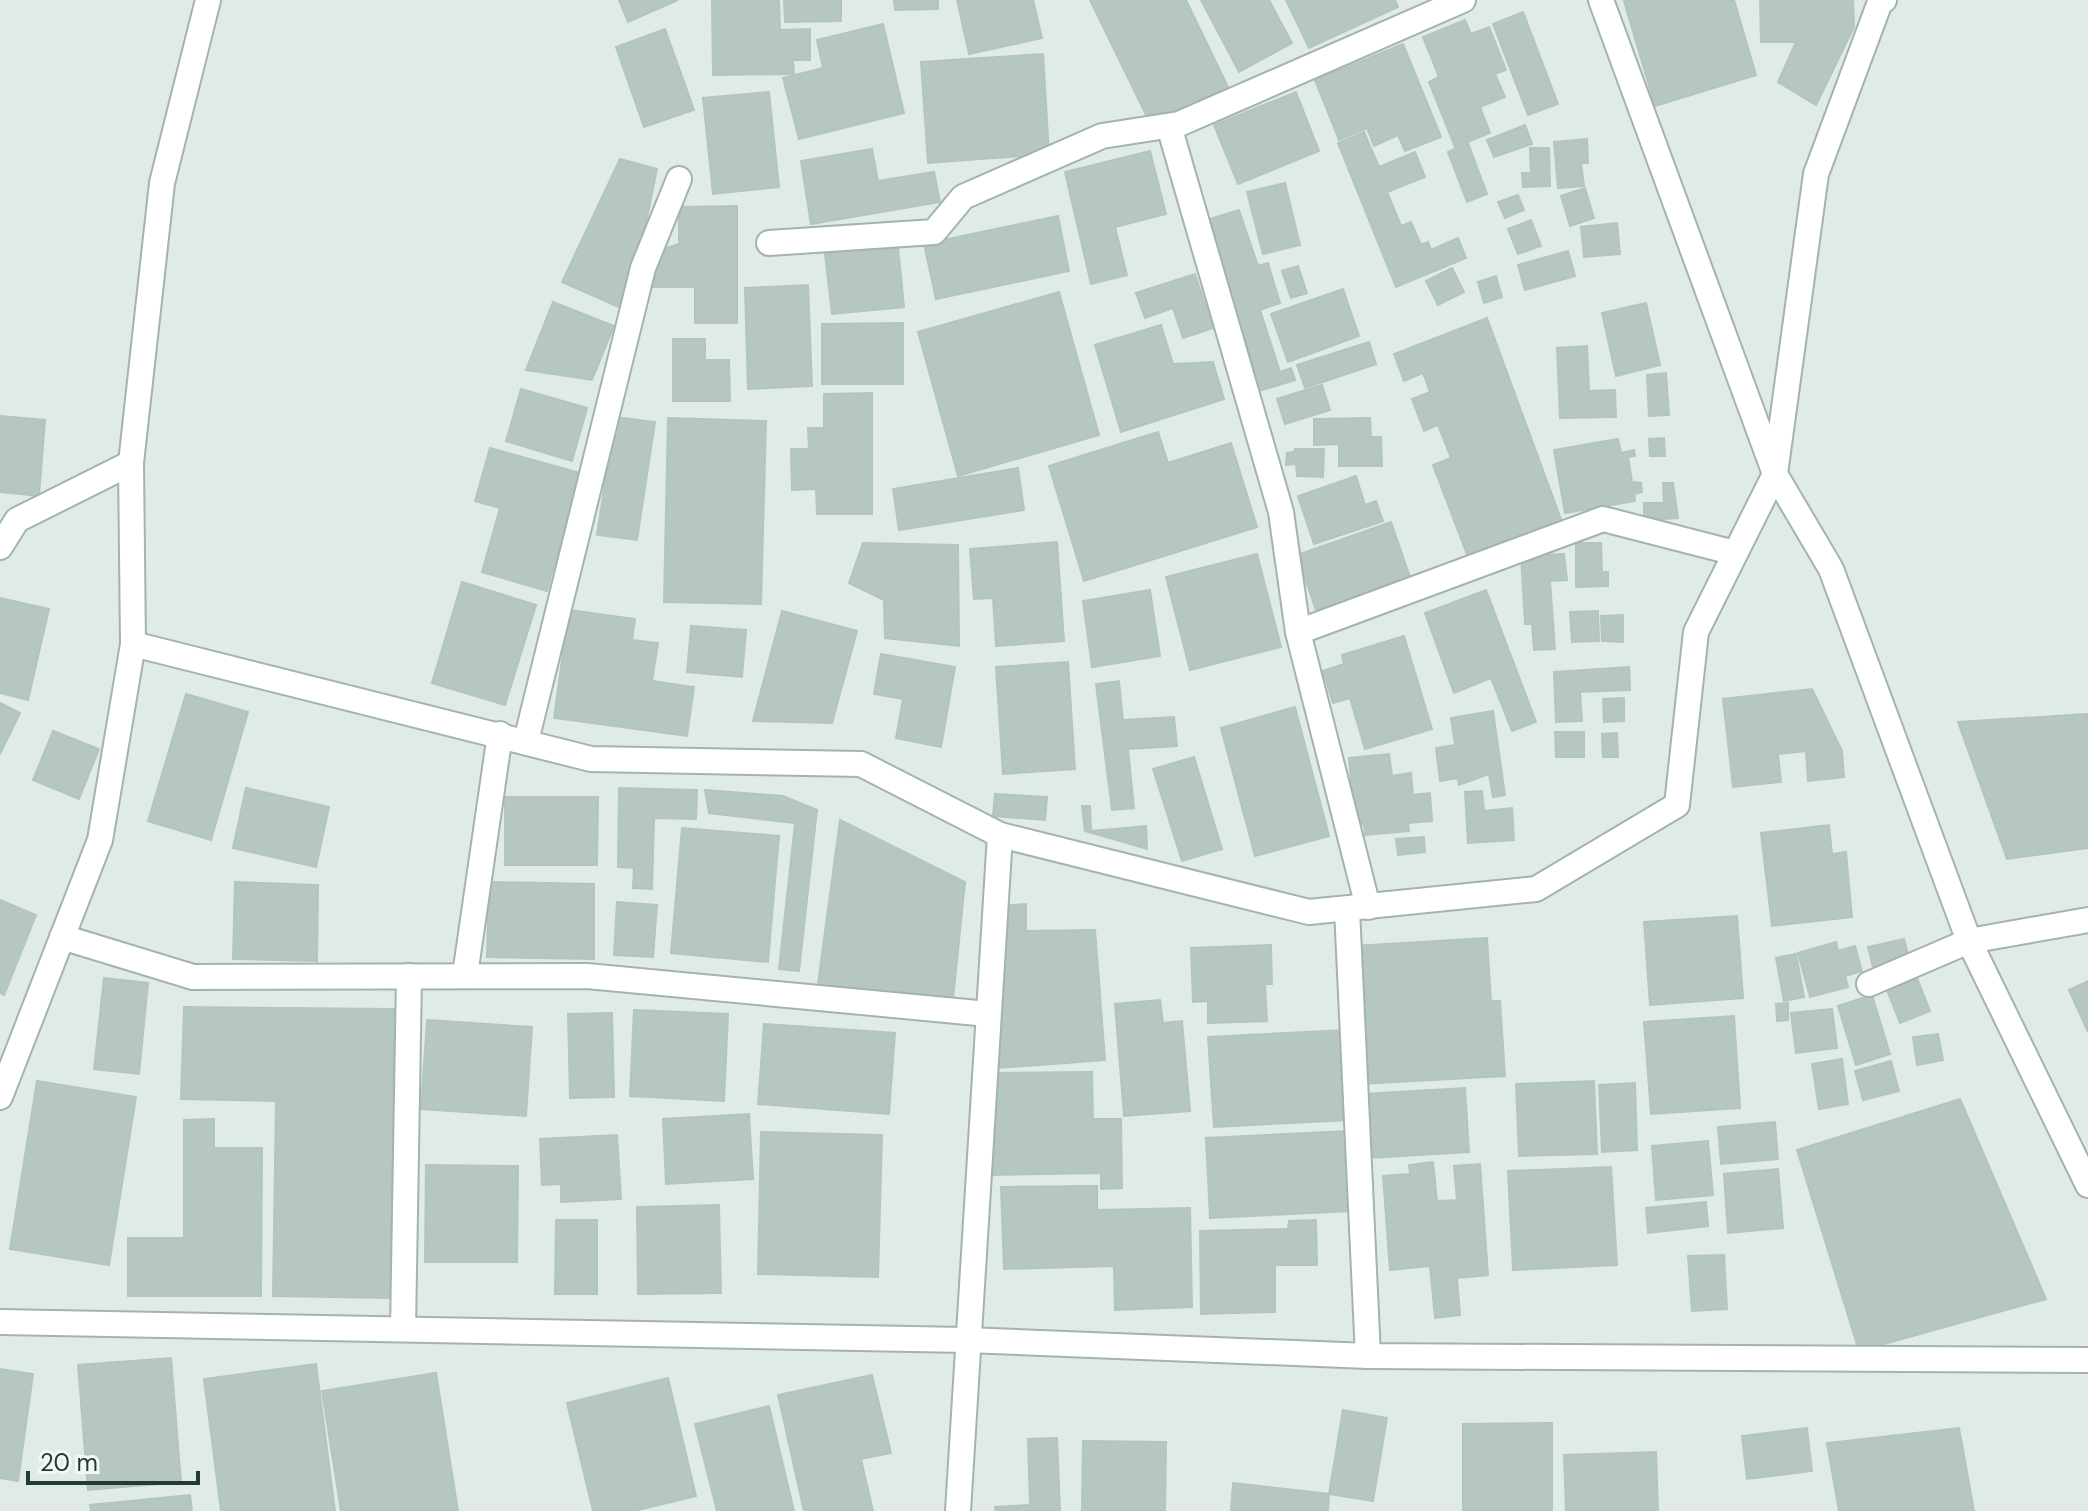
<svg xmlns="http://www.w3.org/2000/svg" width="2088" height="1511" font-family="'DM Sans',sans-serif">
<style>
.building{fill:#b6c6c0;stroke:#b3c5bf;stroke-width:2}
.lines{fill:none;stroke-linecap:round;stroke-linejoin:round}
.service-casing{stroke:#a3b3af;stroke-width:28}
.minor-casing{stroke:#a3b3af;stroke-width:28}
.service{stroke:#fff;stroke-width:24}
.minor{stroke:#fff;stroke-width:24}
</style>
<rect width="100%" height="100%" fill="#e0ebe7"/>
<g class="building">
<polygon points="619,0 678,0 628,22"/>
<polygon points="779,0 780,30 810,29 810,60 793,60 794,74 713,75 712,1"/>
<polygon points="784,0 841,0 841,21 785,22"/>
<polygon points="894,0 938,0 938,9 895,10"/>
<polygon points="957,0 1033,0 1042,38 969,54"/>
<polygon points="1090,0 1186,0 1228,87 1151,125"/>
<polygon points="1201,0 1269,0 1292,43 1239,72"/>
<polygon points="1286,0 1395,0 1398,7 1309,48"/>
<polygon points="1734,0 1756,75 1655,106 1624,1"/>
<polygon points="1760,0 1853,0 1854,27 1816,105 1778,82 1796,42 1761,42"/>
<polygon points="1523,12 1558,104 1528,115 1493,24"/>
<polygon points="1465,20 1471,34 1489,27 1506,70 1495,74 1505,97 1480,107 1490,133 1455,147 1429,82 1439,77 1423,37"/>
<polygon points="883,24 904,113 799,139 783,78 823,68 817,40"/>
<polygon points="665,29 694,110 644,127 616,47"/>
<polygon points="1403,44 1441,137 1405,151 1398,135 1374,146 1367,128 1339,140 1315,80"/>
<polygon points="1043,54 1049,154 928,163 921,62"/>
<polygon points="769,92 779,187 713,194 703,98"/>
<polygon points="1296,92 1319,151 1238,184 1214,125"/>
<polygon points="1525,125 1532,144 1494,157 1487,140"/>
<polygon points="1364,132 1379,167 1415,152 1425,177 1387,192 1401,226 1411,222 1421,245 1428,242 1431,250 1458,238 1466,258 1396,287 1338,143"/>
<polygon points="1587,139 1588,163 1581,163 1584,186 1558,188 1554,142"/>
<polygon points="1468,143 1487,194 1467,202 1448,152"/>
<polygon points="1530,148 1549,148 1550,186 1523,187 1522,173 1531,173"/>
<polygon points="872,149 878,181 934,172 940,202 811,224 801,161"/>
<polygon points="1150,151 1166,214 1115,227 1127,275 1091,284 1065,172"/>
<polygon points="620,159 657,169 628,311 562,282"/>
<polygon points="1285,183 1300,245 1263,254 1247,192"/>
<polygon points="1585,188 1594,218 1570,226 1561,196"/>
<polygon points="1518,195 1524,210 1505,218 1498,202"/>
<polygon points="737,206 737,323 695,323 695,287 652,287 652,253 679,244 679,207"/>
<polygon points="1239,210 1258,266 1268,263 1280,303 1260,310 1280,372 1291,368 1295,380 1259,391 1204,221"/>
<polygon points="1058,216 1069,271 936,299 924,244"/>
<polygon points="1531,220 1541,246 1518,254 1508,229"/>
<polygon points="1617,223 1620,254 1584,257 1581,227"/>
<polygon points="898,247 904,307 832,314 825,254"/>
<polygon points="1568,251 1575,276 1525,290 1518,265"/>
<polygon points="1298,266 1307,293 1291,298 1282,271"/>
<polygon points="1452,268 1464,292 1438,305 1426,281"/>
<polygon points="1195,274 1213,328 1183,338 1173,308 1145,318 1136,293"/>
<polygon points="1496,276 1502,297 1484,303 1478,282"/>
<polygon points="808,285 812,386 748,389 745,288"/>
<polygon points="1343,289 1359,336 1288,362 1271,314"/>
<polygon points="1059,292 1099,435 958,476 918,332"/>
<polygon points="553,302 614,326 592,380 526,370"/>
<polygon points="1646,303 1660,365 1616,376 1602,313"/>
<polygon points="1487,318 1562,522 1468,557 1433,465 1451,458 1438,425 1424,431 1412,399 1430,392 1423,373 1404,381 1394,354"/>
<polygon points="903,323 903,384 822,384 822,324"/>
<polygon points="1161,325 1173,364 1213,362 1224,399 1121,432 1095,345"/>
<polygon points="673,339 705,339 705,360 729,360 730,401 673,401"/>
<polygon points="1369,342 1376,364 1305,388 1297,365"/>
<polygon points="1587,346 1589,391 1615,390 1616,417 1560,418 1557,348"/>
<polygon points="1666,373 1669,415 1649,416 1647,375"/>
<polygon points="1322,385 1330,410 1285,424 1277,399"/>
<polygon points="521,389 587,408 572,461 506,441"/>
<polygon points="872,393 872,514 817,514 816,489 792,490 791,449 809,449 808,428 824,428 824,394"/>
<polygon points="0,416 45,420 39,496 0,492"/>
<polygon points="615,417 655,422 637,540 597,535"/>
<polygon points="668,418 766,421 761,604 664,602"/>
<polygon points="1370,418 1371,437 1381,437 1382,466 1339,466 1339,444 1314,445 1314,419"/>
<polygon points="1158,432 1168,463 1231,443 1257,527 1084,581 1049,466"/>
<polygon points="1664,438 1665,456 1650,456 1649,439"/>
<polygon points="1618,439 1621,453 1634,450 1635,456 1628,457 1632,482 1641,483 1642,492 1634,494 1635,501 1565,513 1554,450"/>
<polygon points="490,448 580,473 547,591 482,572 500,508 475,501"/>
<polygon points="1295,449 1324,449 1323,477 1297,476 1296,464 1286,465 1287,453 1294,452"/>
<polygon points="1018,468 1024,510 899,530 893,489"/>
<polygon points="1356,476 1365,505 1376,501 1383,521 1314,544 1298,496"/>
<polygon points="1663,483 1673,483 1678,518 1644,520 1644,503 1664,503"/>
<polygon points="1391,522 1411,580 1317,613 1297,555"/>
<polygon points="1057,542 1064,641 996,646 993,598 974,599 970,549"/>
<polygon points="863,543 958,545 959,646 885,638 884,600 849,583"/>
<polygon points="1576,543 1601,543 1602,572 1608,572 1608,586 1576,587"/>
<polygon points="1257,554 1281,647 1190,670 1166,577"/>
<polygon points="1564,554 1567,580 1550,581 1555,649 1534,650 1532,624 1525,624 1521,556"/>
<polygon points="462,582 536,605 505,705 432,683"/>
<polygon points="1150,590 1160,656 1092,667 1083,601"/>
<polygon points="1486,590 1536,722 1512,731 1491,678 1454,693 1425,613"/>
<polygon points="0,598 49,609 28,700 0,693"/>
<polygon points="569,610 635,619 632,640 658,643 652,681 694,687 687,736 554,718"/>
<polygon points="782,611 857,631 832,723 753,721"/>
<polygon points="1598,611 1599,641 1572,642 1570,612"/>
<polygon points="1623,615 1623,642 1602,641 1601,616"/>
<polygon points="691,626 746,630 742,677 687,672"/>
<polygon points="1404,636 1432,729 1365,749 1350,698 1333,703 1323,671 1344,664 1342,655"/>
<polygon points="881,654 955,667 941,747 896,738 903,699 874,694"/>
<polygon points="1068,662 1075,769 1003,774 996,667"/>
<polygon points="1629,667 1630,690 1580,692 1582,721 1556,722 1554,672"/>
<polygon points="1119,681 1123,720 1174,717 1177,746 1128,749 1134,808 1112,810 1096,684"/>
<polygon points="1812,689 1842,751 1844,777 1808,781 1806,751 1778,754 1781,782 1733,787 1723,699"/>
<polygon points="186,694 248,712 211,840 148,821"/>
<polygon points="1624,698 1624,721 1604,722 1603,699"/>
<polygon points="0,703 20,713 0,754"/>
<polygon points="1295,707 1329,836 1255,856 1221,728"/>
<polygon points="1493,711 1505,795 1493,797 1489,774 1459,785 1458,778 1440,781 1436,748 1455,745 1451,718"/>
<polygon points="2088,714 2088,848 2007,859 1958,722"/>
<polygon points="53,731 99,749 79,799 33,780"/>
<polygon points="1555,732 1584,732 1584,757 1556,757"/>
<polygon points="1617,733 1618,757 1603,757 1602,734"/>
<polygon points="1389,754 1392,776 1411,773 1413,795 1430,793 1432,821 1408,823 1409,831 1365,835 1364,824 1355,825 1349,758"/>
<polygon points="1194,757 1222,849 1182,861 1153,769"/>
<polygon points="246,788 329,807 316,867 233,848"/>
<polygon points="619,788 697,790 696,819 654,818 652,889 633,888 634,868 618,867"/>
<polygon points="705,790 783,796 817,810 799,971 779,969 795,823 709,813"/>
<polygon points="1482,791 1484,811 1512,808 1514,840 1468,843 1465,792"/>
<polygon points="995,794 1047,797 1045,820 993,816"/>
<polygon points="505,797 598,797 597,865 505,865"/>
<polygon points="1082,806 1090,806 1091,831 1146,826 1147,849 1085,831"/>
<polygon points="840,820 965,882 953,999 818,984"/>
<polygon points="1829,825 1832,854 1846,852 1852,917 1772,926 1761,833"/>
<polygon points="682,828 779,836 768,962 671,953"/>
<polygon points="1424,837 1425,852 1398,855 1396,839"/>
<polygon points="235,882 318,885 317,961 233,959"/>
<polygon points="489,882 594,884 594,959 487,957"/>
<polygon points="0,900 36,915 4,995 0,993"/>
<polygon points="617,902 657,905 653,957 614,955"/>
<polygon points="1026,904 1026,931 1095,930 1105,1060 998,1068 1002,906"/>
<polygon points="1737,916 1743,998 1650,1005 1644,922"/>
<polygon points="1487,938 1491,1001 1500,1001 1505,1076 1361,1084 1354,946"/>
<polygon points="1904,939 1910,962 1874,971 1868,947"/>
<polygon points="1836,942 1838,951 1855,946 1862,971 1845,976 1848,987 1810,997 1798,953"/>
<polygon points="1271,945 1272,984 1265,984 1267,1021 1208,1023 1208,1001 1193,1002 1191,948"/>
<polygon points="1796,954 1804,997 1784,1001 1776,958"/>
<polygon points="104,978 148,983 139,1074 94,1069"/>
<polygon points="1917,978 1930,1011 1900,1023 1887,990"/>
<polygon points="2088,981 2088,1032 2069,990"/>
<polygon points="1872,995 1890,1054 1856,1065 1838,1006"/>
<polygon points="1160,1000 1163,1023 1182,1021 1190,1111 1124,1116 1115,1004"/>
<polygon points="1788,1003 1788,1020 1777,1021 1776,1004"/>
<polygon points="184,1007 394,1009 390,1298 273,1296 276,1101 181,1099"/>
<polygon points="1832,1009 1837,1048 1796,1053 1791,1013"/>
<polygon points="634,1010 728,1014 724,1101 630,1096"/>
<polygon points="612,1013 614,1097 570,1098 568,1014"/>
<polygon points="1734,1016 1740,1108 1651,1114 1644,1022"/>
<polygon points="427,1020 532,1027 526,1116 421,1109"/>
<polygon points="764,1024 895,1033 889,1114 758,1104"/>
<polygon points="1346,1030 1350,1120 1214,1127 1208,1037"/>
<polygon points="1938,1034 1943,1060 1917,1065 1913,1037"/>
<polygon points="1842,1059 1848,1104 1819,1109 1812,1064"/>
<polygon points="1891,1061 1899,1091 1863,1100 1855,1071"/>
<polygon points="1092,1072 1093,1119 1121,1119 1122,1188 1101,1189 1101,1173 993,1175 991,1073"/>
<polygon points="37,1081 136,1097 109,1265 10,1249"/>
<polygon points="1594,1081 1597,1154 1519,1156 1516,1084"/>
<polygon points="1635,1083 1637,1150 1602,1152 1599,1085"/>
<polygon points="1465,1088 1469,1152 1368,1158 1364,1094"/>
<polygon points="1960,1099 2046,1299 1859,1351 1797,1150"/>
<polygon points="749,1114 753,1179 666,1184 663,1119"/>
<polygon points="214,1119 214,1148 262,1148 261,1296 128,1296 128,1238 184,1238 184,1120"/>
<polygon points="1775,1122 1778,1159 1721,1164 1718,1127"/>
<polygon points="1348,1131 1351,1211 1210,1218 1206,1138"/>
<polygon points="761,1132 882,1135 878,1277 758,1274"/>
<polygon points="617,1135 621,1199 561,1202 561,1184 542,1185 540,1139"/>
<polygon points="1708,1141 1713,1195 1656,1200 1652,1146"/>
<polygon points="1433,1162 1437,1201 1457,1200 1454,1166 1480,1164 1488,1275 1457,1278 1460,1315 1435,1318 1430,1266 1390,1270 1383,1176 1410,1174 1409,1165"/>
<polygon points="426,1165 518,1166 517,1262 425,1262"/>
<polygon points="1611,1167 1617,1265 1513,1270 1508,1171"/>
<polygon points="1778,1169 1783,1228 1728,1233 1724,1174"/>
<polygon points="1097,1186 1097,1210 1190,1208 1192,1307 1115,1310 1114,1266 1004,1269 1001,1187"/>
<polygon points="1706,1202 1708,1226 1648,1233 1646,1208"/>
<polygon points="719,1205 721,1293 638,1294 637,1207"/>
<polygon points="556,1220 597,1220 597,1294 555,1294"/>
<polygon points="1316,1220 1317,1265 1275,1265 1275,1312 1201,1314 1200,1231 1288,1229 1289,1221"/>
<polygon points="1724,1255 1727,1309 1692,1311 1688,1256"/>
<polygon points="171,1358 181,1482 88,1490 78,1365"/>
<polygon points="316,1364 335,1511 221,1511 204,1379"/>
<polygon points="0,1369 33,1374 18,1481 0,1478"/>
<polygon points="436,1373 458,1511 341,1511 322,1391"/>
<polygon points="872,1375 891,1453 861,1459 873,1511 804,1511 778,1395"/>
<polygon points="668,1378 696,1496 634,1511 593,1511 567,1403"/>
<polygon points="769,1406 794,1511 717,1511 695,1424"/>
<polygon points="1343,1410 1387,1418 1373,1501 1329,1494"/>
<polygon points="1552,1423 1552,1511 1463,1511 1463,1424"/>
<polygon points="1807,1428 1812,1471 1747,1479 1742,1436"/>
<polygon points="1959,1428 1974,1511 1839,1511 1827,1443"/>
<polygon points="1057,1438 1060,1511 996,1511 995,1507 1030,1505 1028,1439"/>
<polygon points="1083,1441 1166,1442 1165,1511 1082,1511"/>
<polygon points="1656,1452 1658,1511 1566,1511 1564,1455"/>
<polygon points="1233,1483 1329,1494 1328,1511 1231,1511"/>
<polygon points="190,1495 192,1511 91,1511 90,1505"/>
</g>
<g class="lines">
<g class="service-casing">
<g id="service">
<polyline points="1169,126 1281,512 1298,632 1368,907"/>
<polyline points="1298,632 1603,519 1735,553"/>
<polyline points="526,741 643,268 679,179"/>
<polyline points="1347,909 1368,1356"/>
<polyline points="465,975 500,734"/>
<polyline points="1869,984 1969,941"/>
<polyline points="403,1329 409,976"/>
</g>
</g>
<g class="minor-casing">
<g id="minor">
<polyline points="1601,0 1775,474 1831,569 1969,941 2088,1185"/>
<polyline points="769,243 934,232 963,197 1102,136 1179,124 1463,0"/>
<polyline points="0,547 17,520 131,463"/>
<polyline points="133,644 591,759 861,764 1000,835 1309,912 1536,889 1677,805 1696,632 1775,474 1816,174 1880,2 1884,0"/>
<polyline points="62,937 193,977 587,976 988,1014"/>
<polyline points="1969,941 2088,920"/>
<polyline points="0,1097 100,840 133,644 131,463 162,183 208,0"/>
<polyline points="0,1322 966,1340 1368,1356 2088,1360"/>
<polyline points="958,1511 1000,835"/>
</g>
</g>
<use href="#service" class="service"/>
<use href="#minor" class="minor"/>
</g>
<path d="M28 1471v12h170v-12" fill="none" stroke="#213b37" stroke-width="4"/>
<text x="40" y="1471" font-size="24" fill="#213b37" stroke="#f1f8f5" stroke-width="6" paint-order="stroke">20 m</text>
</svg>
